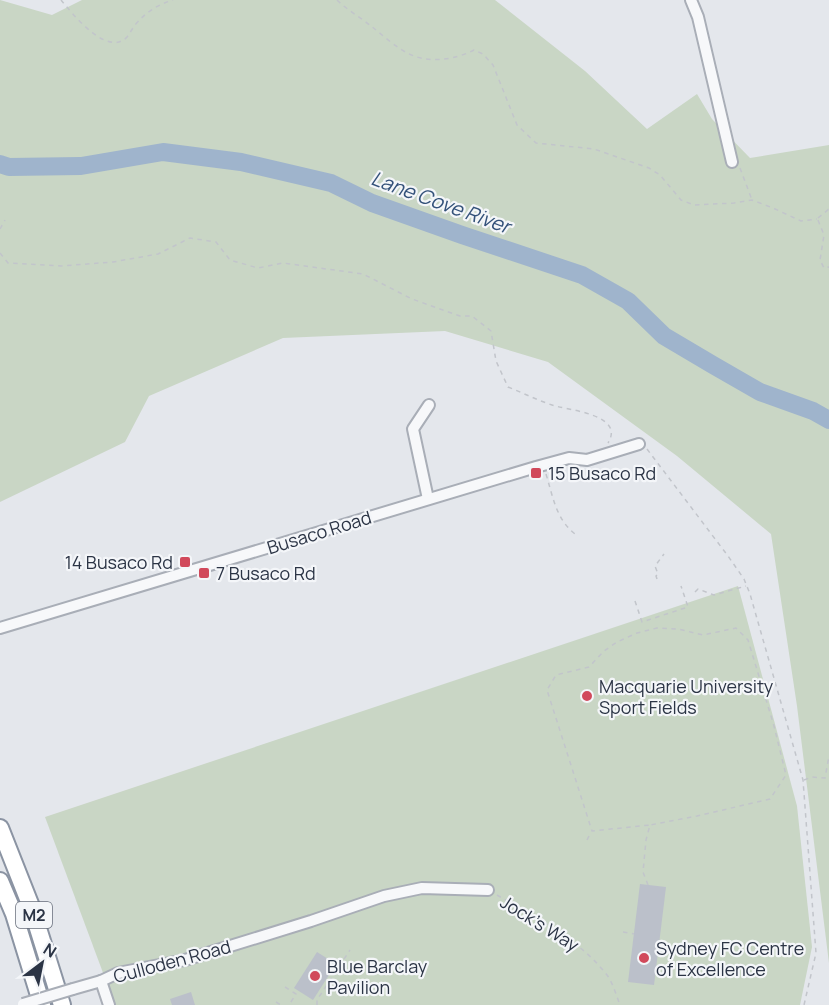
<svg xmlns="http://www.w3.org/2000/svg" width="829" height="1005" font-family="Manrope,sans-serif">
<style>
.green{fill:#c9d6c5}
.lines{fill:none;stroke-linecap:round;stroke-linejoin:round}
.river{stroke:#9fb4cc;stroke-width:18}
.building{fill:#bbc0ca}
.minor-casing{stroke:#a9aeb7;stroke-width:14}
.highway-casing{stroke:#8b94a3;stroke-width:20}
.path{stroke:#c2c5cb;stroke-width:1.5;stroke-dasharray:4.5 4.5;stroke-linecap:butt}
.minor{stroke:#f7f8fa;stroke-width:10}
.highway{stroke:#fff;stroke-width:16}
.minor-bridge-casing{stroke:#a9aeb7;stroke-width:14;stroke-linecap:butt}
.minor-bridge{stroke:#f7f8fa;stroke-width:10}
.poi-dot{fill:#d1495b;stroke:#f4f6f9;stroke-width:2}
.labels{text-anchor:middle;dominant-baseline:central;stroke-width:4.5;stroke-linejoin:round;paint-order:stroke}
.shield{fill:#f4f6f9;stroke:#676e7b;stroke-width:1.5}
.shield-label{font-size:16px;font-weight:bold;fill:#2b3445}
.poi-label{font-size:18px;fill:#2b3445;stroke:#f4f6f9;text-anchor:start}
.street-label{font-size:18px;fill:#2b3445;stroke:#f4f6f9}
.water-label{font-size:20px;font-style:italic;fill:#34527a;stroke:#f4f6f9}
</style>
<rect width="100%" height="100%" fill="#e4e7ec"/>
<g class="green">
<polygon points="0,0 52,15 82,0 495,0 585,71 647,129 697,94 712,119 750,158 829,145 829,963 797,706 771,534 677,456 548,362 445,331 283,338 149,396 125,442 0,502"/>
<polygon points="738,586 797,806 812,947 800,1005 115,1005 45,817"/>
</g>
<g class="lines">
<polyline class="river" points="0,164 9,167 81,166 163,152 241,162 331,183 372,203 462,235 582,275 628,301 664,336 713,365 760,392 813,411 829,420"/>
</g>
<g class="building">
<polygon points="640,884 666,887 654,985 628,982"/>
<polygon points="317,952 336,964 313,1000 294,988"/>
<polygon points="191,992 195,1005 172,1005 170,999"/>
</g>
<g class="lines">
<g class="minor-casing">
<g id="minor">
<polyline points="691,0 698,17 732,162"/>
<polyline points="428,499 413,429 429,405"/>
<polyline points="0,628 536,467 569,458 587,460 639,444"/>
<polyline points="101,981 109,1005"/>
<polyline points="73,989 101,981 118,973 185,960 311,921 384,896 422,888 488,890"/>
</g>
</g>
<g class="highway-casing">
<g id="highway">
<polyline points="0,828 32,909 62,1005"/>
<polyline points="0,881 14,914 42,1005"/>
</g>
</g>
<g class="path">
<path d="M 61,0 C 72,13 107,58 127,37 C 130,33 132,29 135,25 C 146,12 157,5 173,0"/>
<path d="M 337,0 C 347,10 360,17 371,26 C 384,36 398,50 414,56 C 432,63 457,59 474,50 L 483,54 L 493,65 L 517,125 L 536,143 L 594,149 L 649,168 L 660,175 L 681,200 L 694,205 L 734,203 L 752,200 L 773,208 L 801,221 L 817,219"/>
<polyline points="740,168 752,200"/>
<polyline points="818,218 829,209"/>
<polyline points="818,220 824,235 820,260 824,268 829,267"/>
<polyline points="0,229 5,220"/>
<path d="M 0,253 L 8,263 L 61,266 L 113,262 L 158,254 L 190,238 L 216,242 L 230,260 L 258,268 L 283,263 L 363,274 L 412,299 L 460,316 L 472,316 L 491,331 L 496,361 L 508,387 C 523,393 537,400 552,405 C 566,410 626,414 608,443"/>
<polyline points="647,449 728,556 744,579 750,594 803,780 816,953 804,1005"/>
<path d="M 546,474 C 553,497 556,519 575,534"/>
<polyline points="657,579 656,576 658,574 655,566 664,554"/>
<polyline points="695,592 698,589 714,595 746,586"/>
<polyline points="635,601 642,622 688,607 681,586"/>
<polyline points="804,780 812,777 825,778 829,756"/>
<polyline points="587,840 591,832"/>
<polyline points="648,885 643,872 646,840 650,825 592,831 547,690 556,675 589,667 604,651 617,642 637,633 657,628 678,629 703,635 736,628 748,640 774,726 786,775 770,799 697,816 650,825"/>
<path d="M 497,895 C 536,918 579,939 607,975 C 613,983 616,995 620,1005"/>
<polyline points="623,932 634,934"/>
<polyline points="285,987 296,994 289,1005"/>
<polyline points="276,1002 281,1005"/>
<polyline points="317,1005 317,1000 350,950"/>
</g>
<use href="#minor" class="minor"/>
<use href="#highway" class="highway"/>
<g class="minor-bridge-casing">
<polyline id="minor-bridge" points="23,1004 73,989"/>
</g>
<use href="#minor-bridge" class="minor-bridge"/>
</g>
<g class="poi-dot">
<rect x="530" y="467" width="12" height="12" rx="3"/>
<rect x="179" y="556" width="12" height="12" rx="3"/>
<rect x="198" y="567" width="12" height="12" rx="3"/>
<circle cx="587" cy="696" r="6"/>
<circle cx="644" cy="958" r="6"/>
<circle cx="315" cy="976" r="6"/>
</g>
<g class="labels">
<rect class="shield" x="16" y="902" width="36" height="26" rx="4.5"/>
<g class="shield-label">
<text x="34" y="915">M2</text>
</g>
<g class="poi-label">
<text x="548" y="473">15 Busaco Rd</text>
<text x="173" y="562" text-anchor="end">14 Busaco Rd</text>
<text x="216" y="573">7 Busaco Rd</text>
<text x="599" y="686">Macquarie University<tspan x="599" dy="21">Sport Fields</tspan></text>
<text x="656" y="948">Sydney FC Centre<tspan x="656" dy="21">of Excellence</tspan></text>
<text x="327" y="966">Blue Barclay<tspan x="327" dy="21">Pavilion</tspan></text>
</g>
<g class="street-label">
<text transform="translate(319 532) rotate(-17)">Busaco Road</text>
<text transform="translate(540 923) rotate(32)">Jock's Way</text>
<text transform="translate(172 961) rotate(-15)">Culloden Road</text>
</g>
<g class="water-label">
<text transform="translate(441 202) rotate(20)">Lane Cove River</text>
</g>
</g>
<g transform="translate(42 963) rotate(32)" stroke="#f4f6f9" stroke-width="4.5" paint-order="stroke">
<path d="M0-4.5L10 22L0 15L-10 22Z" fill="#2b3445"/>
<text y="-9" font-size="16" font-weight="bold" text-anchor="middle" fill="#2b3445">N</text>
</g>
</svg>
